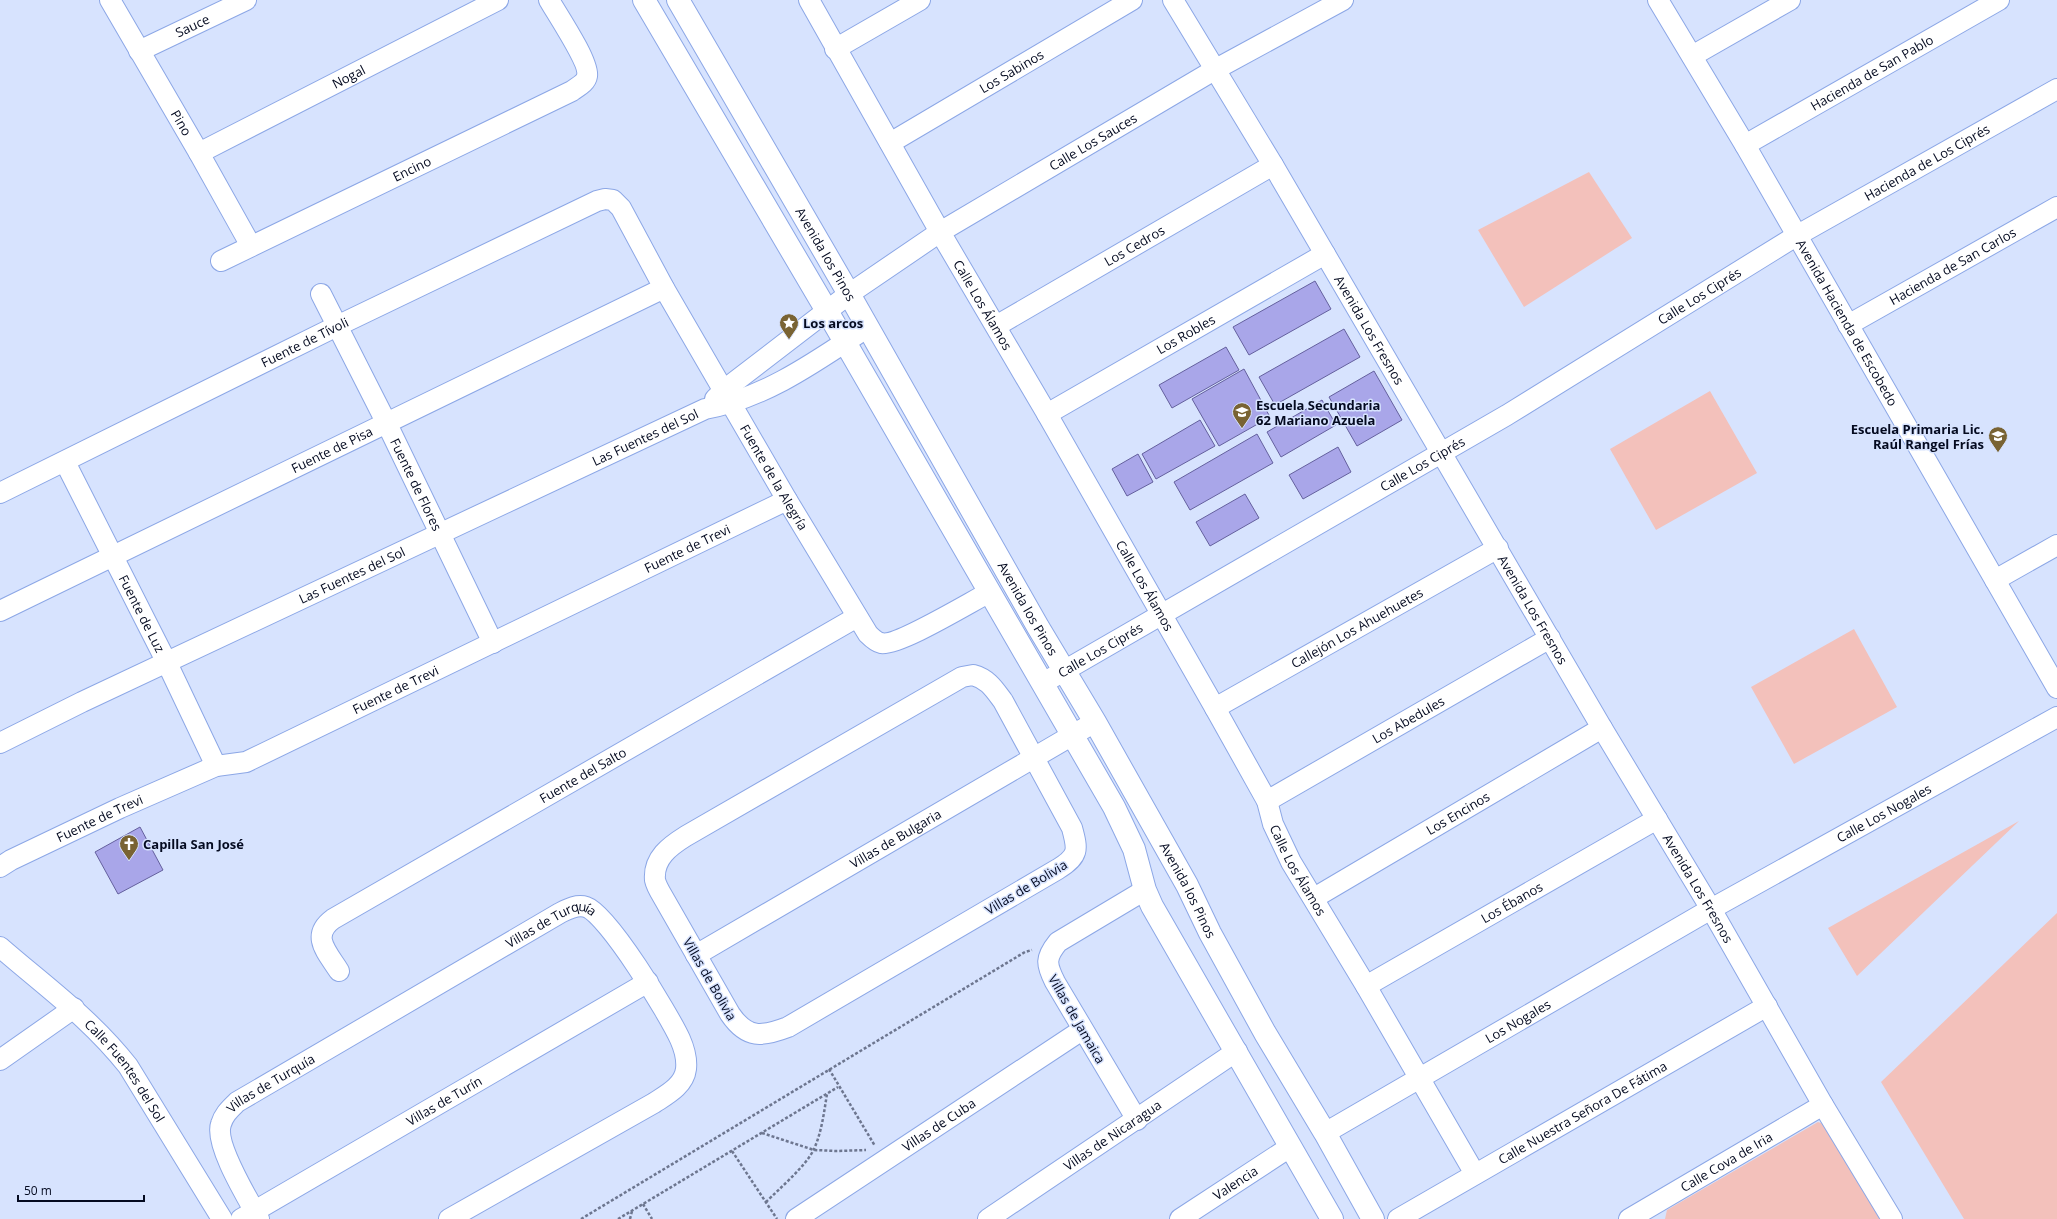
<svg xmlns="http://www.w3.org/2000/svg" width="2057" height="1219" font-family="'Open Sans',sans-serif">
<style>
.green{fill:#f3c1bb}
.building{fill:#a9a6e9;stroke:#64609e}
.lines{fill:none;stroke-linecap:round;stroke-linejoin:round}
.street-casing{stroke:#8ca7e6;stroke-width:22}
.secondary-casing{stroke:#8ca7e6;stroke-width:24}
.path{stroke:#6d768f;stroke-width:2.5;stroke-dasharray:3 2;stroke-linecap:butt}
.street{stroke:#fff;stroke-width:20}
.secondary{stroke:#fff;stroke-width:22}
.labels{text-anchor:middle;dominant-baseline:central;stroke-width:3;stroke-linejoin:round;paint-order:stroke}
.street-label{font-size:13px;fill:#040a20;stroke:#d7e3fe}
.poi-label{font-size:13px;font-weight:bold;fill:#040a20;stroke:#d7e3fe;text-anchor:start}
</style>
<rect width="100%" height="100%" fill="#d7e3fe"/>
<g class="green">
<polygon points="1589,172 1632,238 1524,307 1478,230"/>
<polygon points="1710,391 1757,473 1656,530 1610,449"/>
<polygon points="1854,629 1897,707 1794,764 1751,687"/>
<polygon points="2019,821 1857,976 1828,928"/>
<polygon points="2057,913 2057,1219 1964,1219 1881,1082"/>
<polygon points="1818,1122 1827,1125 1881,1219 1665,1219 1667,1210"/>
</g>
<g class="building">
<polygon points="1315,281 1331,309 1249,355 1233,327"/>
<polygon points="1344,329 1360,357 1275,405 1259,377"/>
<polygon points="1226,347 1239,370 1172,408 1159,385"/>
<polygon points="1244,369 1270,417 1219,446 1192,399"/>
<polygon points="1374,371 1402,420 1357,446 1329,397"/>
<polygon points="1322,400 1336,425 1281,457 1267,432"/>
<polygon points="1200,420 1215,446 1156,479 1142,454"/>
<polygon points="1257,434 1273,463 1190,510 1174,482"/>
<polygon points="1338,447 1351,472 1303,499 1289,475"/>
<polygon points="1138,454 1153,482 1127,496 1112,469"/>
<polygon points="1245,494 1259,518 1210,546 1196,522"/>
<polygon points="140,827 163,870 118,894 95,852"/>
</g>
<g class="lines">
<g class="street-casing">
<g id="street">
<path id="s1" d="M 110,0 L 199,153 L 251,246"/>
<path id="s2" d="M 809,0 L 940,232 L 1047,414 L 1215,708 L 1267,801 L 1273,824 L 1291,862 L 1366,986 L 1475,1174"/>
<path id="s3" d="M 1173,0 L 1273,165 L 1602,728 L 1711,909 L 1823,1105 L 1892,1219"/>
<path id="s4" d="M 1658,0 L 1745,145 L 2057,688"/>
<polyline points="835,49 920,0"/>
<path id="s5" d="M 139,51 L 246,0"/>
<polyline points="1692,56 1790,0"/>
<path id="s6" d="M 890,143 L 1132,0"/>
<path id="s7" d="M 1745,145 L 1999,0"/>
<path id="s8" d="M 199,153 L 498,0"/>
<path id="s9" d="M 221,261 L 572,91 C 577,87 586,83 587,76 C 590,63 557,14 549,0"/>
<path id="s10" d="M 321,294 L 387,424 L 493,643"/>
<path id="s11" d="M 1848,325 L 2057,207"/>
<path id="s12" d="M 996,326 L 1273,165"/>
<path id="s13" d="M 715,399 L 724,390 L 849,294 L 940,232 L 1216,69 L 1343,0"/>
<path id="s14" d="M 1047,414 L 1325,254"/>
<path id="s15" d="M 65,462 L 167,663 L 216,766"/>
<path id="s16" d="M 0,493 L 337,326 L 597,201 L 605,199 L 613,200 L 621,208 L 664,288 L 787,500 L 868,634 C 872,638 876,642 881,643 C 897,647 972,601 990,592"/>
<polyline points="1995,580 2057,545"/>
<path id="s17" d="M 0,611 L 664,288"/>
<path d="M 973,675 C 988,679 994,689 1003,701 L 1072,828 C 1078,850 1079,856 1058,869 L 788,1027 C 762,1037 747,1039 730,1014 L 663,897 C 660,892 656,885 655,880 C 653,858 670,846 686,836 L 962,677 Z"/>
<path id="s18" d="M 1043,683 L 1507,415 L 1796,236 L 2057,89"/>
<path id="s19" d="M 1215,708 L 1498,548"/>
<path id="s20" d="M 0,743 L 82,702 L 705,409 C 766,398 818,360 868,327"/>
<path id="s21" d="M 1267,801 L 1550,638"/>
<path id="s22" d="M 0,867 L 11,860 L 120,808 L 216,766 L 246,762 L 787,500"/>
<path id="s23" d="M 1314,898 L 1602,728"/>
<path id="s24" d="M 0,947 C 46,987 90,1018 128,1066 L 222,1219"/>
<path id="s25" d="M 696,955 L 1095,722"/>
<path id="s26" d="M 339,971 C 327,952 310,936 333,919 L 857,617"/>
<path id="s27" d="M 1366,986 L 1657,819"/>
<polyline points="0,1060 74,1008"/>
<path d="M 1137,1120 L 1055,982 C 1046,964 1045,958 1058,942 L 1145,890"/>
<path id="s28" d="M 1325,1133 L 1711,909 L 2057,717"/>
<path id="s29" d="M 241,1219 L 648,982"/>
<path id="s30" d="M 259,1219 C 248,1199 214,1144 221,1124 C 224,1114 230,1109 237,1102 L 560,913 C 568,909 577,904 586,907 C 608,914 669,1015 680,1039 C 684,1048 687,1060 686,1069 C 684,1086 666,1095 654,1103 L 449,1219"/>
<path id="s31" d="M 796,1219 L 1082,1030"/>
<path id="s32" d="M 988,1219 L 1237,1051"/>
<path id="s33" d="M 1180,1219 L 1290,1147"/>
<path id="s34" d="M 1398,1219 L 1767,1006"/>
<path id="s35" d="M 1629,1219 L 1823,1105"/>
</g>
</g>
<g class="secondary-casing">
<g id="secondary">
<polyline points="644,0 827,311 1114,807 1134,849 1145,890 1152,906 1332,1219"/>
<path id="s36" d="M 678,0 L 849,294 L 1038,627 L 1095,722 L 1187,885 L 1210,933 L 1265,1033 L 1325,1133 L 1373,1219"/>
</g>
</g>
<g class="path">
<polyline points="829,1069 875,1146"/>
<polyline points="762,1133 814,1150 837,1151 866,1150"/>
<polyline points="732,1151 777,1219"/>
<path d="M 766,1202 C 779,1189 807,1165 814,1149 C 822,1131 824,1112 827,1094"/>
<polyline points="643,1204 652,1219"/>
<polyline points="581,1219 1025,952 1032,950"/>
<polyline points="618,1219 838,1087"/>
<polyline points="630,1219 632,1211"/>
</g>
<use href="#street" class="street"/>
<use href="#secondary" class="secondary"/>
</g>
<defs>
<g id="sight-pin" transform="scale(1)"><path d="M0 17L-7.5 6A9.5 9.5 0 1 1 7.5 6Z" fill="#796333" stroke="#d7e3fe"/><path d="M0-6L1.8-2.2L6-1.7L2.9 1.2L3.7 5.4L0 3.3L-3.7 5.4L-2.9 1.2L-6-1.7L-1.8-2.2Z" fill="#fff"/></g>
<g id="school-pin" transform="scale(1)"><path d="M0 17L-7.5 6A9.5 9.5 0 1 1 7.5 6Z" fill="#796333" stroke="#d7e3fe"/><path d="M0-5L7-2L0 1L-7-2ZM-4 1L0 2.5L4 1V4Q0 6-4 4Z" fill="#fff"/></g>
<g id="church-pin" transform="scale(1)"><path d="M0 17L-7.5 6A9.5 9.5 0 1 1 7.5 6Z" fill="#796333" stroke="#d7e3fe"/><path d="M-1.2-6h2.4v3.5h3.3v2.4h-3.3V6h-2.4V-.1h-3.3v-2.4h3.3Z" fill="#fff"/></g>
</defs>
<g fill-rule="evenodd">
<use href="#sight-pin" x="789" y="323"/>
<use href="#school-pin" x="1242" y="412"/>
<use href="#school-pin" x="1998" y="436"/>
<use href="#church-pin" x="129" y="844"/>
</g>
<g class="labels">
<g class="street-label">
<text stroke="none"><textPath href="#s5" startOffset="59">Sauce</textPath></text>
<text stroke="none"><textPath href="#s6" startOffset="141">Los Sabinos</textPath></text>
<text stroke="none"><textPath href="#s7" startOffset="146">Hacienda de San Pablo</textPath></text>
<text stroke="none"><textPath href="#s8" startOffset="168">Nogal</textPath></text>
<text stroke="none"><textPath href="#s1" startOffset="142">Pino</textPath></text>
<text stroke="none"><textPath href="#s13" startOffset="458">Calle Los Sauces</textPath></text>
<text stroke="none"><textPath href="#s18" startOffset="1026">Hacienda de Los Ciprés</textPath></text>
<text stroke="none"><textPath href="#s9" startOffset="212">Encino</textPath></text>
<text stroke="none"><textPath href="#s12" startOffset="160">Los Cedros</textPath></text>
<text stroke="none"><textPath href="#s36" startOffset="294">Avenida los Pinos</textPath></text>
<text stroke="none"><textPath href="#s11" startOffset="120">Hacienda de San Carlos</textPath></text>
<text stroke="none"><textPath href="#s18" startOffset="762">Calle Los Ciprés</textPath></text>
<text stroke="none"><textPath href="#s2" startOffset="351">Calle Los Álamos</textPath></text>
<text stroke="none"><textPath href="#s4" startOffset="374">Avenida Hacienda de Escobedo</textPath></text>
<text stroke="none"><textPath href="#s3" startOffset="384">Avenida Los Fresnos</textPath></text>
<text stroke="none"><textPath href="#s14" startOffset="160">Los Robles</textPath></text>
<text stroke="none"><textPath href="#s16" startOffset="340">Fuente de Tívoli</textPath></text>
<text stroke="none"><textPath href="#s20" startOffset="714">Las Fuentes del Sol</textPath></text>
<text stroke="none"><textPath href="#s17" startOffset="369">Fuente de Pisa</textPath></text>
<text stroke="none"><textPath href="#s18" startOffset="438">Calle Los Ciprés</textPath></text>
<text stroke="none"><textPath href="#s16" startOffset="1002">Fuente de la Alegría</textPath></text>
<text stroke="none"><textPath href="#s10" startOffset="213">Fuente de Flores</textPath></text>
<text stroke="none"><textPath href="#s22" startOffset="759">Fuente de Trevi</textPath></text>
<text stroke="none"><textPath href="#s20" startOffset="390">Las Fuentes del Sol</textPath></text>
<text stroke="none"><textPath href="#s2" startOffset="675">Calle Los Álamos</textPath></text>
<text stroke="none"><textPath href="#s36" startOffset="702">Avenida los Pinos</textPath></text>
<text stroke="none"><textPath href="#s3" startOffset="708">Avenida Los Fresnos</textPath></text>
<text stroke="none"><textPath href="#s15" startOffset="170">Fuente de Luz</textPath></text>
<text stroke="none"><textPath href="#s19" startOffset="163">Callejón Los Ahuehuetes</textPath></text>
<text stroke="none"><textPath href="#s18" startOffset="66">Calle Los Ciprés</textPath></text>
<text stroke="none"><textPath href="#s22" startOffset="435">Fuente de Trevi</textPath></text>
<text stroke="none"><textPath href="#s21" startOffset="163">Los Abedules</textPath></text>
<text stroke="none"><textPath href="#s26" startOffset="349">Fuente del Salto</textPath></text>
<text stroke="none"><textPath href="#s23" startOffset="167">Los Encinos</textPath></text>
<text stroke="none"><textPath href="#s28" startOffset="644">Calle Los Nogales</textPath></text>
<text stroke="none"><textPath href="#s22" startOffset="111">Fuente de Trevi</textPath></text>
<text stroke="none"><textPath href="#s25" startOffset="231">Villas de Bulgaria</textPath></text>
<text stroke="none"><textPath href="#s2" startOffset="999">Calle Los Álamos</textPath></text>
<text transform="translate(1026 887) rotate(-31)">Villas de Bolivia</text>
<text stroke="none"><textPath href="#s3" startOffset="1032">Avenida Los Fresnos</textPath></text>
<text stroke="none"><textPath href="#s36" startOffset="1026">Avenida los Pinos</textPath></text>
<text stroke="none"><textPath href="#s27" startOffset="168">Los Ébanos</textPath></text>
<text stroke="none"><textPath href="#s30" startOffset="494">Villas de Turquía</textPath></text>
<text transform="translate(710 979) rotate(60)">Villas de Bolivia</text>
<text transform="translate(1077 1019) rotate(60)">Villas de Jamaica</text>
<text stroke="none"><textPath href="#s28" startOffset="223">Los Nogales</textPath></text>
<text stroke="none"><textPath href="#s24" startOffset="177">Calle Fuentes del Sol</textPath></text>
<text stroke="none"><textPath href="#s30" startOffset="170">Villas de Turquía</textPath></text>
<text stroke="none"><textPath href="#s29" startOffset="235">Villas de Turín</textPath></text>
<text stroke="none"><textPath href="#s34" startOffset="213">Calle Nuestra Señora De Fátima</textPath></text>
<text stroke="none"><textPath href="#s31" startOffset="171">Villas de Cuba</textPath></text>
<text stroke="none"><textPath href="#s32" startOffset="150">Villas de Nicaragua</textPath></text>
<text stroke="none"><textPath href="#s35" startOffset="113">Calle Cova de Iria</textPath></text>
<text stroke="none"><textPath href="#s33" startOffset="66">Valencia</textPath></text>
</g>
<g class="poi-label">
<text x="803" y="323">Los arcos</text>
<text x="1256" y="405">Escuela Secundaria<tspan x="1256" dy="15">62 Mariano Azuela</tspan></text>
<text x="1984" y="429" text-anchor="end">Escuela Primaria Lic.<tspan x="1984" dy="15">Raúl Rangel Frías</tspan></text>
<text x="143" y="844">Capilla San José</text>
</g>
</g>
<path d="M18 1195v6h126v-6" fill="none" stroke="#040a20" stroke-width="2"/>
<text x="24" y="1195" font-size="12" fill="#040a20" stroke="#d7e3fe" stroke-width="3" paint-order="stroke">50 m</text>
</svg>
